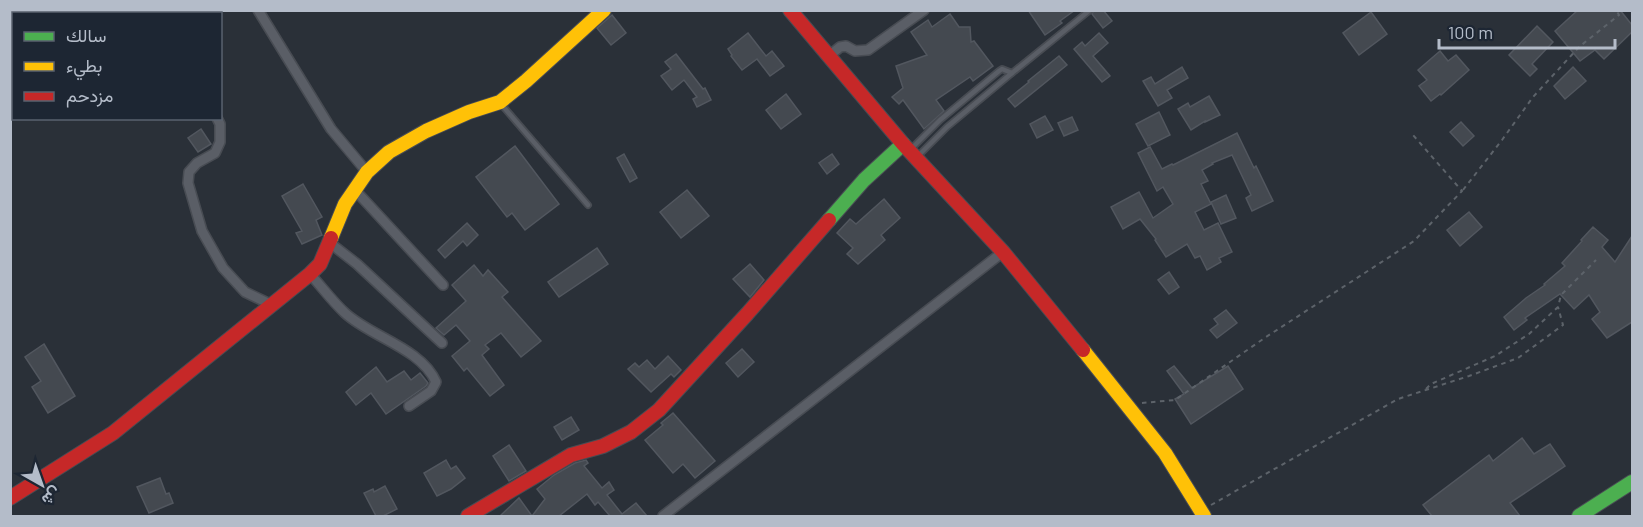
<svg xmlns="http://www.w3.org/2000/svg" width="1643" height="527" font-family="Barlow,Vazirmatn,sans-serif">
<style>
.building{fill:#444950;stroke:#52575f;stroke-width:1.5}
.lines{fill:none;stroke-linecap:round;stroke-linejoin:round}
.lane-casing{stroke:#484c53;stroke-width:8}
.street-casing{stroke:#484c53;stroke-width:12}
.fast-casing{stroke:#484c53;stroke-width:16}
.slow-casing{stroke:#484c53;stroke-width:16}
.jam-casing{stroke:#484c53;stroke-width:16}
.path{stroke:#5d636a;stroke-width:2;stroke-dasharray:4.5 4.5;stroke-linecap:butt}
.lane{stroke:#5a5e66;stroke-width:4.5}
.street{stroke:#5a5e66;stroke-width:9}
.fast{stroke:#4caf50;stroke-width:14}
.slow{stroke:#ffc107;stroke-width:14}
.jam{stroke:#c62828;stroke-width:14}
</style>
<rect width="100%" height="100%" fill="#2a3038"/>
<g class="building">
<polygon points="1028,10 1075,10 1060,21 1062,23 1045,35"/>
<polygon points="1094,10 1103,10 1112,21 1103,28 1092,14"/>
<polygon points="1578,10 1620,10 1632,25 1632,32 1604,59 1595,50 1580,61 1555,31"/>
<polygon points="1371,12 1387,34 1359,55 1343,33"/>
<polygon points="950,14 959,27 970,27 971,42 974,41 993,66 973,81 970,77 936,100 944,111 924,129 903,100 899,104 892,97 903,88 896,66 927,55 911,32 928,20 932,27"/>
<polygon points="612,15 626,33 611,45 597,28"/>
<polygon points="1537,26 1553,42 1532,64 1537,69 1530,76 1509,55"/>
<polygon points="748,33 766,56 772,51 784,66 770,76 757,59 742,70 731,56 732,55 728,49"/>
<polygon points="1099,33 1108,43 1093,56 1110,76 1102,82 1074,49 1082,42 1085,46"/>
<polygon points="1440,51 1448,61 1456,55 1469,70 1441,95 1440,94 1431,101 1419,86 1427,80 1418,70"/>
<polygon points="676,54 703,89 705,88 711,100 697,107 693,99 697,97 684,80 672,90 661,76 671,69 665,62"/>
<polygon points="1059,56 1067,65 1015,107 1008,99 1029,82 1028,81"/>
<polygon points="1182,67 1188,78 1167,90 1172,98 1158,106 1143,81 1151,77 1155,84"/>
<polygon points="1573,67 1586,81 1565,99 1554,86"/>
<polygon points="786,94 801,114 781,129 766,110"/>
<polygon points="1209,96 1220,115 1205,122 1205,121 1191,130 1178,109 1188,103 1190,107"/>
<polygon points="1159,112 1170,135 1148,146 1136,124"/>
<polygon points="1045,116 1053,130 1037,138 1030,124"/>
<polygon points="1072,117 1078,130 1064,136 1058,123"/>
<polygon points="1461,122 1474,136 1463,146 1450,132"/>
<polygon points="201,129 211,144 198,152 188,138"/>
<polygon points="1237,133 1254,168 1256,166 1273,201 1252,211 1246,198 1251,195 1232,155 1212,163 1213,164 1202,170 1208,181 1201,184 1211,204 1195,212 1204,230 1218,223 1232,252 1219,258 1221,262 1207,270 1200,256 1195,258 1187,244 1166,257 1155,240 1156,239 1140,219 1123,229 1111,207 1139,192 1153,218 1173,204 1163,187 1157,191 1138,153 1150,147 1162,169 1172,164 1173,165"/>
<polygon points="515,146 559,204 525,230 512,213 507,217 476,177"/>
<polygon points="624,154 637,178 630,182 617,158"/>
<polygon points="832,154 839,164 827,174 819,163"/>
<polygon points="303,184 322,217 316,220 322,235 302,244 296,233 302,231 282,196"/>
<polygon points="687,190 709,216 681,238 660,212"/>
<polygon points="1226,195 1236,218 1221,224 1211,202"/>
<polygon points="884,199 900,218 881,235 885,240 858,264 847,254 853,248 837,233 850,219 856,224"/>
<polygon points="1469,212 1482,227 1460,246 1447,230"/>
<polygon points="467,223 478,235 467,246 463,241 445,258 438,250"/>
<polygon points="1593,227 1608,240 1602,247 1615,262 1632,236 1632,322 1607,338 1592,319 1600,312 1589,295 1574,309 1560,294 1525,318 1527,320 1514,330 1504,317 1526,298 1545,285 1544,284 1565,266 1562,263 1582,241 1581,240"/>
<polygon points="597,248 608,264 559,297 548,282"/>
<polygon points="750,264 764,280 750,297 733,279"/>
<polygon points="474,265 483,276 488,270 508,292 502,297 541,341 521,357 501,333 485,345 489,349 482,355 504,385 490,396 467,368 464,371 452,356 470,341 456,325 444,335 436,328 466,301 452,285"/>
<polygon points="1169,272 1179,287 1169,294 1158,280"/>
<polygon points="1226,310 1237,323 1217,338 1210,330 1218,324 1214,319"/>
<polygon points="44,344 75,396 48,413 32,387 41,381 25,357"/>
<polygon points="742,349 754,362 738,377 726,363"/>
<polygon points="668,356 681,370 674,377 671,374 651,392 628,369 635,363 639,367 647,360 655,369"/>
<polygon points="1174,366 1192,388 1228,366 1243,389 1191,424 1175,399 1184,394 1167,371"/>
<polygon points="376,367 387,382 404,371 411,380 420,373 428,383 426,386 386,414 371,393 356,405 346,392"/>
<polygon points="673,413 715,461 695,478 683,464 673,473 645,440 663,425 661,423"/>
<polygon points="571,417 579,430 562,440 554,427"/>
<polygon points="1522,438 1534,454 1550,444 1565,466 1510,503 1520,516 1432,516 1423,505 1489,455 1493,461"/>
<polygon points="509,445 526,471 509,481 493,456"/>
<polygon points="446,460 451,469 456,466 465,478 451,489 437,496 424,473"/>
<polygon points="586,460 588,463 584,466 602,488 609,482 614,490 607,495 622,514 636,503 647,516 610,516 598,502 595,505 587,494 559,516 532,516 545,499 537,489 554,475 575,463"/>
<polygon points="160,478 166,494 169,493 173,503 149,513 137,487"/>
<polygon points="385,486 397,509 383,516 376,516 364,493 373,489 374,492"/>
<polygon points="519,498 532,516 500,516"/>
</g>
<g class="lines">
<g class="lane-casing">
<g id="lane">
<polyline points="1012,73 1090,10"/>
<polyline points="501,104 588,205"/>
<polyline points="911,149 940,120 999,71 1002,69 1012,73 947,127 918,156"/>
</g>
</g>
<g class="street-casing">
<g id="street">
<polyline points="144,10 146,14"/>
<polyline points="258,10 331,129 367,172"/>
<polyline points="829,56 840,47 846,46 855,51 868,50 924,10"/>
<polyline points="217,118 220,124 220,142 215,153 197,163 189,172 188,183 202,231 223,268 245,292 272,305"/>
<polyline points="355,190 443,285"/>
<polyline points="330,243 357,264 442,343"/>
<path d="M 310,274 C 322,287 332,301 345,313 C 371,337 421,348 436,382 L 431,391 L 409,406"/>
<polyline points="663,516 1003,252"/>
</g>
</g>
<g class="fast-casing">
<g id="fast">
<polyline points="829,220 864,180 903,144"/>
<polyline points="1579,516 1632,482"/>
</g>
</g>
<g class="slow-casing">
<g id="slow">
<polyline points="331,238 345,204 367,172 389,152 426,131 469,112 500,102 526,81 604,10"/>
<polyline points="1083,350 1165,453 1204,516"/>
</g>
</g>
<g class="jam-casing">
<g id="jam">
<polyline points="790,10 903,144 1003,252 1083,350"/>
<polyline points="10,498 113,433 310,274 320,264 331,238"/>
<polyline points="468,516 571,455 603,446 631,432 659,410 747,314 829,220"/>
</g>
</g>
<g class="path">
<polyline points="1463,190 1502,140 1533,97 1579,47 1619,15 1616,10"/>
<polyline points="1426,389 1431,384 1495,356 1529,334 1558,307 1561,295 1596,260"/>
<polyline points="1142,403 1175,400 1266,337 1414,241 1462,191 1413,135"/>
<polyline points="1211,505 1398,399 1469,376 1518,358 1563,325 1558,307"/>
</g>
<use href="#lane" class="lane"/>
<use href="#street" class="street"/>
<use href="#fast" class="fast"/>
<use href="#slow" class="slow"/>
<use href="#jam" class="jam"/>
</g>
<rect width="1643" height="527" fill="none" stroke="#b4bcc9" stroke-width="24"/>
<rect x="12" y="12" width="210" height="108" fill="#1d2633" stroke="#59626f" stroke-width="1.5"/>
<rect x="24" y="32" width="30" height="9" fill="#4caf50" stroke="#59626f" stroke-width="1.5"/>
<text x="66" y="42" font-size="18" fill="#b4bcc9">سالك</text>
<rect x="24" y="62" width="30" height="9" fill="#ffc107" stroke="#59626f" stroke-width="1.5"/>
<text x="66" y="72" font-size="18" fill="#b4bcc9">بطيء</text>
<rect x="24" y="92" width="30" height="9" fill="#c62828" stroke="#59626f" stroke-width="1.5"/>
<text x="66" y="102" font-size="18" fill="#b4bcc9">مزدحم</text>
<g transform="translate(42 485) rotate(140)" stroke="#1d2633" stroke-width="4.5" paint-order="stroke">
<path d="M0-4.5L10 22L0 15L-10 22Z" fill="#b4bcc9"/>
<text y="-9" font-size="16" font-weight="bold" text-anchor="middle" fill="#b4bcc9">ش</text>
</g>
<path d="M1439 39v9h176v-9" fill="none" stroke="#b4bcc9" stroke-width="3"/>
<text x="1448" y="39" font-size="18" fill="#b4bcc9" stroke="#1d2633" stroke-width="4.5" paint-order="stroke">100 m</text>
</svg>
